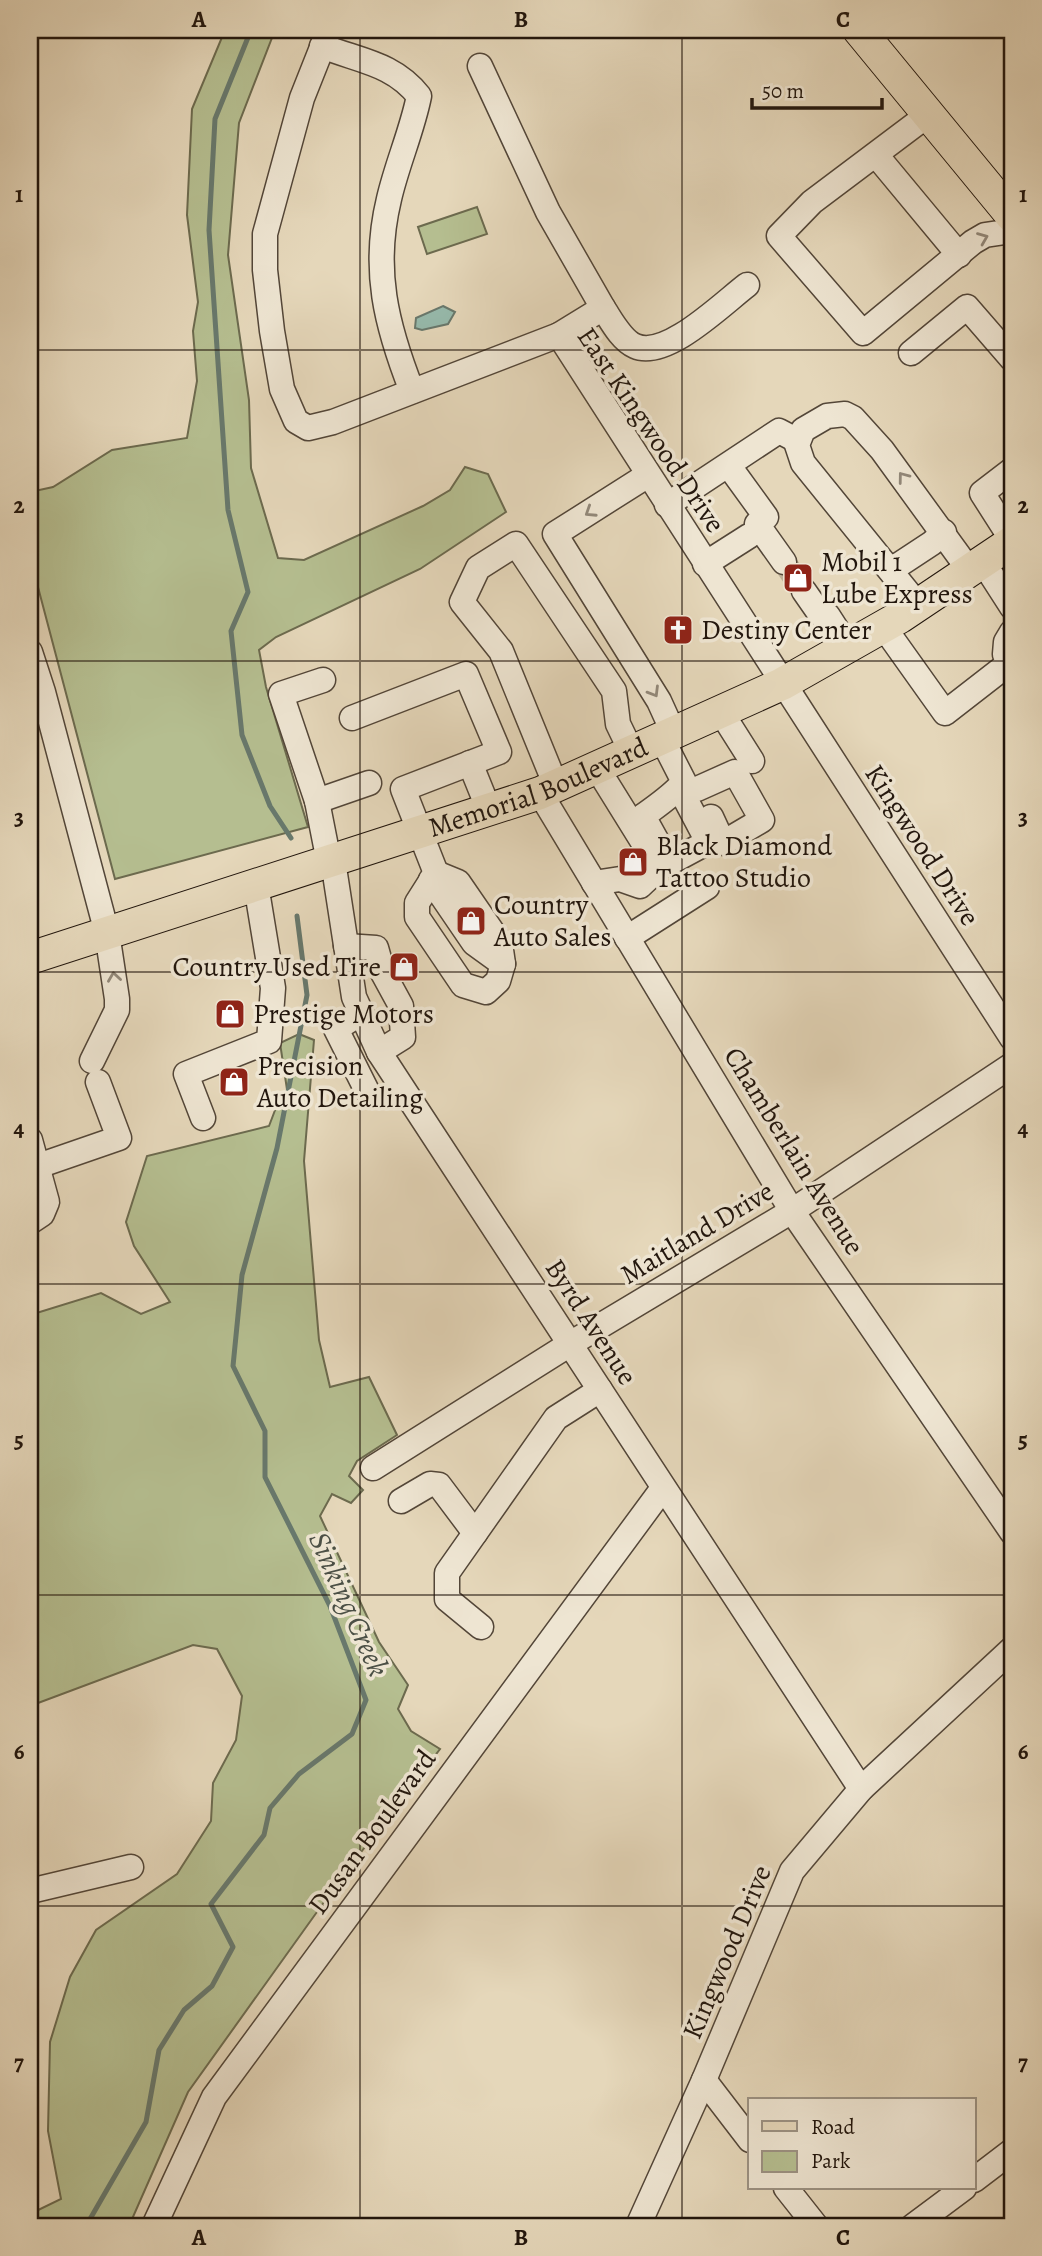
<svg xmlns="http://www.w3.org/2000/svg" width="1042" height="2256" font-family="Alegreya,serif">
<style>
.green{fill:#b5be90;stroke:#6c6a4e;stroke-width:2}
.water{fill:#96baac;stroke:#68786c;stroke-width:2}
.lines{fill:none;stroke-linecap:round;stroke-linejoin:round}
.stream{stroke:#68786c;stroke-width:5}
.minor-tunnel{stroke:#beb097;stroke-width:24;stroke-dasharray:24 12;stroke-linecap:butt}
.minor-casing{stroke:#534638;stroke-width:27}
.major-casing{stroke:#22160d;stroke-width:34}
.minor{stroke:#eee5d2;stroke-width:24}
.major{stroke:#e5d7ba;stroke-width:32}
.oneway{stroke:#928879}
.grid{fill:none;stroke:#22160d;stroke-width:2;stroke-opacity:0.55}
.labels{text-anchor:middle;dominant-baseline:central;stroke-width:7;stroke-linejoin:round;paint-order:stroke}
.street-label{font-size:28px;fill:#22160d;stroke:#eee5d2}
.poi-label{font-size:28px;fill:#22160d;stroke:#eee5d2;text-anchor:start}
.water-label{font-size:30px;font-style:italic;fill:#4b4f45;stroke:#eee5d2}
.neatline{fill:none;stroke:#22160d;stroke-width:2.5}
.grid-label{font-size:23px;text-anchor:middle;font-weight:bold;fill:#22160d}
</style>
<rect width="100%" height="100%" fill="#e5d7ba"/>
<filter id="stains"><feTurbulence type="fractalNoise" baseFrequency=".00286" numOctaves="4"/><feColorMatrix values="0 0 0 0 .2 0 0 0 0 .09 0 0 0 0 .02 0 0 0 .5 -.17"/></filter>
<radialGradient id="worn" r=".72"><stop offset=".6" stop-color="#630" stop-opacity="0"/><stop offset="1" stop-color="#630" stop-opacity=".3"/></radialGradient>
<g class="green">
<polygon points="225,30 275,30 239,123 228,255 249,400 251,468 278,558 304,560 423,506 450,490 465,467 488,474 506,512 420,569 276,637 259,650 266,687 308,827 115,879 34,572 30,567 30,492 53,487 112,450 187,438 197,381 193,331 198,302 187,215 192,109"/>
<polygon points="477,207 487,234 427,254 418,227"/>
<polygon points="299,1034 314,1040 304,1161 319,1340 330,1387 369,1377 397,1435 357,1461 349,1476 363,1490 351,1503 332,1494 320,1516 379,1642 408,1685 398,1709 411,1731 440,1749 342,1877 188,2092 129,2226 30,2226 30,2214 61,2199 48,2131 50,2042 70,1977 96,1930 177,1874 211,1821 213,1783 236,1740 242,1696 217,1649 193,1645 30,1706 30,1315 101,1293 141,1314 170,1302 134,1246 126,1222 147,1156 269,1126 277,1105 288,1096 280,1043"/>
</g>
<polygon class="water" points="443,306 455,312 448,324 422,330 415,328 416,318"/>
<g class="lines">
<g class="stream">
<polyline points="251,30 215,119 209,230 228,510 248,592 231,631 242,735 270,806 291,838"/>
<polyline points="86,2226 146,2122 159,2050 184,2010 212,1986 233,1947 211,1904 264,1835 270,1808 299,1774 352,1734 366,1700 330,1606 265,1477 265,1431 233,1366 242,1275 277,1148 307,995 297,916"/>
</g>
<polyline class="minor-tunnel" points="784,562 804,591"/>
<g class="minor-casing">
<g id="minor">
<polyline points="329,30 302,98 265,234 265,270 272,331 282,389 296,421 308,428 333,422 559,335 1012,1038"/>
<path d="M 322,46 C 359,61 393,63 419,96 C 412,131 397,164 389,199 C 372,269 386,325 412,391"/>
<polyline points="480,66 548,212 603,308"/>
<polyline points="929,114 812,202 779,236 863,333 973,242 985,235 1012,231"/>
<polyline points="876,155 959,255"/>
<path d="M 559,335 L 603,308 C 611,320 621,340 635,346 C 666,360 722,304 747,285"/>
<polyline points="911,353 967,307 1012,359"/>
<polyline points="729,466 766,517"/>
<polyline points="1012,470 982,493 1012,540"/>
<polyline points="648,475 555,534 659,701 674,734"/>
<polyline points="667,505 779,431 798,441"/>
<polyline points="757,524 784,562"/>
<polyline points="983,562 1012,607"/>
<polyline points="705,564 749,536"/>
<polyline points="891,570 932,543 944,532"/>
<polyline points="804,591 820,614"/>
<polyline points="918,605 803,463 797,445 803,430 827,416 845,414 853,418 882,450 970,571"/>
<polyline points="828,616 848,647"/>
<polyline points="883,626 945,713 1012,661"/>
<polyline points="30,652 43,692 107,933 117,999 117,1010 92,1061"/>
<polyline points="1012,660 1005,654 1006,642 1012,632"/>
<polyline points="323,680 281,694 317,801 329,862"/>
<polyline points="721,712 752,761"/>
<polyline points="352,718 466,674 499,752 403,789 436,873"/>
<path d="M 662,739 L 684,782 C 672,796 658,805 643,816 L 669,863 L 708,842 L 679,787"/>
<polyline points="470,763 489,810"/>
<polyline points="556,786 501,651 462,602 478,568 516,544 614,691 618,724 632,753"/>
<polyline points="697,789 735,772 762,820 723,843 711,817"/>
<polyline points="540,793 792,1211 1012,1532"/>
<polyline points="317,801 369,783"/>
<polyline points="333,861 354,997 379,1052 861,1789"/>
<polygon points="436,873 458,882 500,943 503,964 498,981 486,992 463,985 417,917 417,903"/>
<polyline points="431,880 474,943 503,964"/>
<polyline points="594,883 620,879 640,886 657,870 651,855 597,768"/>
<polyline points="627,938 707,887"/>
<polyline points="346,946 376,948 383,973 401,1006 403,1037 379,1052"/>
<polyline points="361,1013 336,1029 366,1089"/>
<polyline points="203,1118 186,1074 269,1041 273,988 256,885"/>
<polyline points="30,1140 47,1202 42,1214 30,1222"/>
<polyline points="38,1166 119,1138 98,1082"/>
<polyline points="373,1468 570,1344 792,1211 1012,1065"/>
<polyline points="401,1501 430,1484 439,1485 475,1533"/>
<polyline points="481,1627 447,1599 447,1573 556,1418 600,1390"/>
<polyline points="30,1891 131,1867"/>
<polyline points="704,2080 750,2140"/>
<polyline points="974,2180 1012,2151"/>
<polyline points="786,2188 816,2226"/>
<polyline points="154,2226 214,2097 663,1488"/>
<polyline points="638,2226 704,2080 792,1871 861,1789 1012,1649"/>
<polyline points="913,2226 964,2188"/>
</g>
</g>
<g class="major-casing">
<g id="major">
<polyline points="859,30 1012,216"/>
<path id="s1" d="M 30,958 L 540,793 L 782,684 L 900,617 L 1012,542"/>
</g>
</g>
<use href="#minor" class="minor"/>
<use href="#major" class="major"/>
</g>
<defs><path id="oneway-chevron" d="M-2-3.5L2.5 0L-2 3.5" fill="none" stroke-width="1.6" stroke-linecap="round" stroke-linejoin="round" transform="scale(1.75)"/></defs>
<g class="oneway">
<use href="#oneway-chevron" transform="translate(983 238) rotate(-22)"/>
<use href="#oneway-chevron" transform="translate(903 477) rotate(-127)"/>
<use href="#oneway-chevron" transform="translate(590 512) rotate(147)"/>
<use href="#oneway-chevron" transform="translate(654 692) rotate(59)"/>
<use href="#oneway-chevron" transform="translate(114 977) rotate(-98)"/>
</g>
<path class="grid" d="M 360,30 L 360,2226M 682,30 L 682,2226M 30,350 L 1012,350M 30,661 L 1012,661M 30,972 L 1012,972M 30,1284 L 1012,1284M 30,1595 L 1012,1595M 30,1906 L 1012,1906"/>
<defs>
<g id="shop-square" transform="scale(1.575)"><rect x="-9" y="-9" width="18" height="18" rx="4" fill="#8f2418" stroke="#eee5d2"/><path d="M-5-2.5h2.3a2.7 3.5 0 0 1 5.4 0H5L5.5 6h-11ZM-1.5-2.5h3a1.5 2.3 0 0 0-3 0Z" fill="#fff"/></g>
<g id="church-square" transform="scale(1.575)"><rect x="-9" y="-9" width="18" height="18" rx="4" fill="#8f2418" stroke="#eee5d2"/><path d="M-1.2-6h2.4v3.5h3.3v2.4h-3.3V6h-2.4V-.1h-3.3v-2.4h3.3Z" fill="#fff"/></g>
</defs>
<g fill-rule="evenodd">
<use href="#shop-square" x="798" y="578"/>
<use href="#church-square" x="678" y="630"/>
<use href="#shop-square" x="633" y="862"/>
<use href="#shop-square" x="471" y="921"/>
<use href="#shop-square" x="404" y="967"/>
<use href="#shop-square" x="230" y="1014"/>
<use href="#shop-square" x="234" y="1082"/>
</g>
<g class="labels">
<g class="street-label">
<text transform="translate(651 430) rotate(56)">East Kingwood Drive</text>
<text stroke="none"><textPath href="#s1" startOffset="536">Memorial Boulevard</textPath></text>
<text transform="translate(922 845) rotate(57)">Kingwood Drive</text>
<text transform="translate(794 1151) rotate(58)">Chamberlain Avenue</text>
<text transform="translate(697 1233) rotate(-31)">Maitland Drive</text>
<text transform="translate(591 1322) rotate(57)">Byrd Avenue</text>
<text transform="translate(372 1832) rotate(-54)">Dusan Boulevard</text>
<text transform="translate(727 1952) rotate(-67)">Kingwood Drive</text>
</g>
<g class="poi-label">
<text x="821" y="562">Mobil 1<tspan x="821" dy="32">Lube Express</tspan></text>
<text x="701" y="630">Destiny Center</text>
<text x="656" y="846">Black Diamond<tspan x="656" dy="32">Tattoo Studio</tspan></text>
<text x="494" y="905">Country<tspan x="494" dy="32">Auto Sales</tspan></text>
<text x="381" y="967" text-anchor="end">Country Used Tire</text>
<text x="253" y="1014">Prestige Motors</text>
<text x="257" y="1066">Precision<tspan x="257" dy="32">Auto Detailing</tspan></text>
</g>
<g class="water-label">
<text transform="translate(349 1604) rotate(66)">Sinking Creek</text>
</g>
</g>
<rect width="1042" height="2256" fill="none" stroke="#e5d7ba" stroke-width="77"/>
<rect x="748" y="2098" width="228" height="91" fill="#eee5d2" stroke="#9c9283" stroke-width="2"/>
<rect x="762" y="2121" width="35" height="10" fill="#e5d7ba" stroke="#9c9283" stroke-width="2"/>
<text x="811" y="2134" font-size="21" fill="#22160d">Road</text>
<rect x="762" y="2151" width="35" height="21" fill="#b5be90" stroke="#9c9283" stroke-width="2"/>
<text x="811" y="2168" font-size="21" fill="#22160d">Park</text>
<path d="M752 98v10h130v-10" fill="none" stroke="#22160d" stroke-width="3.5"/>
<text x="762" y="98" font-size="21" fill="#22160d" stroke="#eee5d2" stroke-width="5" paint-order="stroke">50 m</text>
<rect x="38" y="38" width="966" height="2180" class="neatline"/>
<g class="grid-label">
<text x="199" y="27">A</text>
<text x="521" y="27">B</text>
<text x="843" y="27">C</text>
<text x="19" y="202">1</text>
<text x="1023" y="202">1</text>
<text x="19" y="513">2</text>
<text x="1023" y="513">2</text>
<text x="19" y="825">3</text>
<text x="1023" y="825">3</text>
<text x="19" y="1136">4</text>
<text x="1023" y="1136">4</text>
<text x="19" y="1447">5</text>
<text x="1023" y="1447">5</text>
<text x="19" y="1759">6</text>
<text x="1023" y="1759">6</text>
<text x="19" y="2070">7</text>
<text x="1023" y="2070">7</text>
<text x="199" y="2245">A</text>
<text x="521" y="2245">B</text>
<text x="843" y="2245">C</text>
</g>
<rect width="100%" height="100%" filter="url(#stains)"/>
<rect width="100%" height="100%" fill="url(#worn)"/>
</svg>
